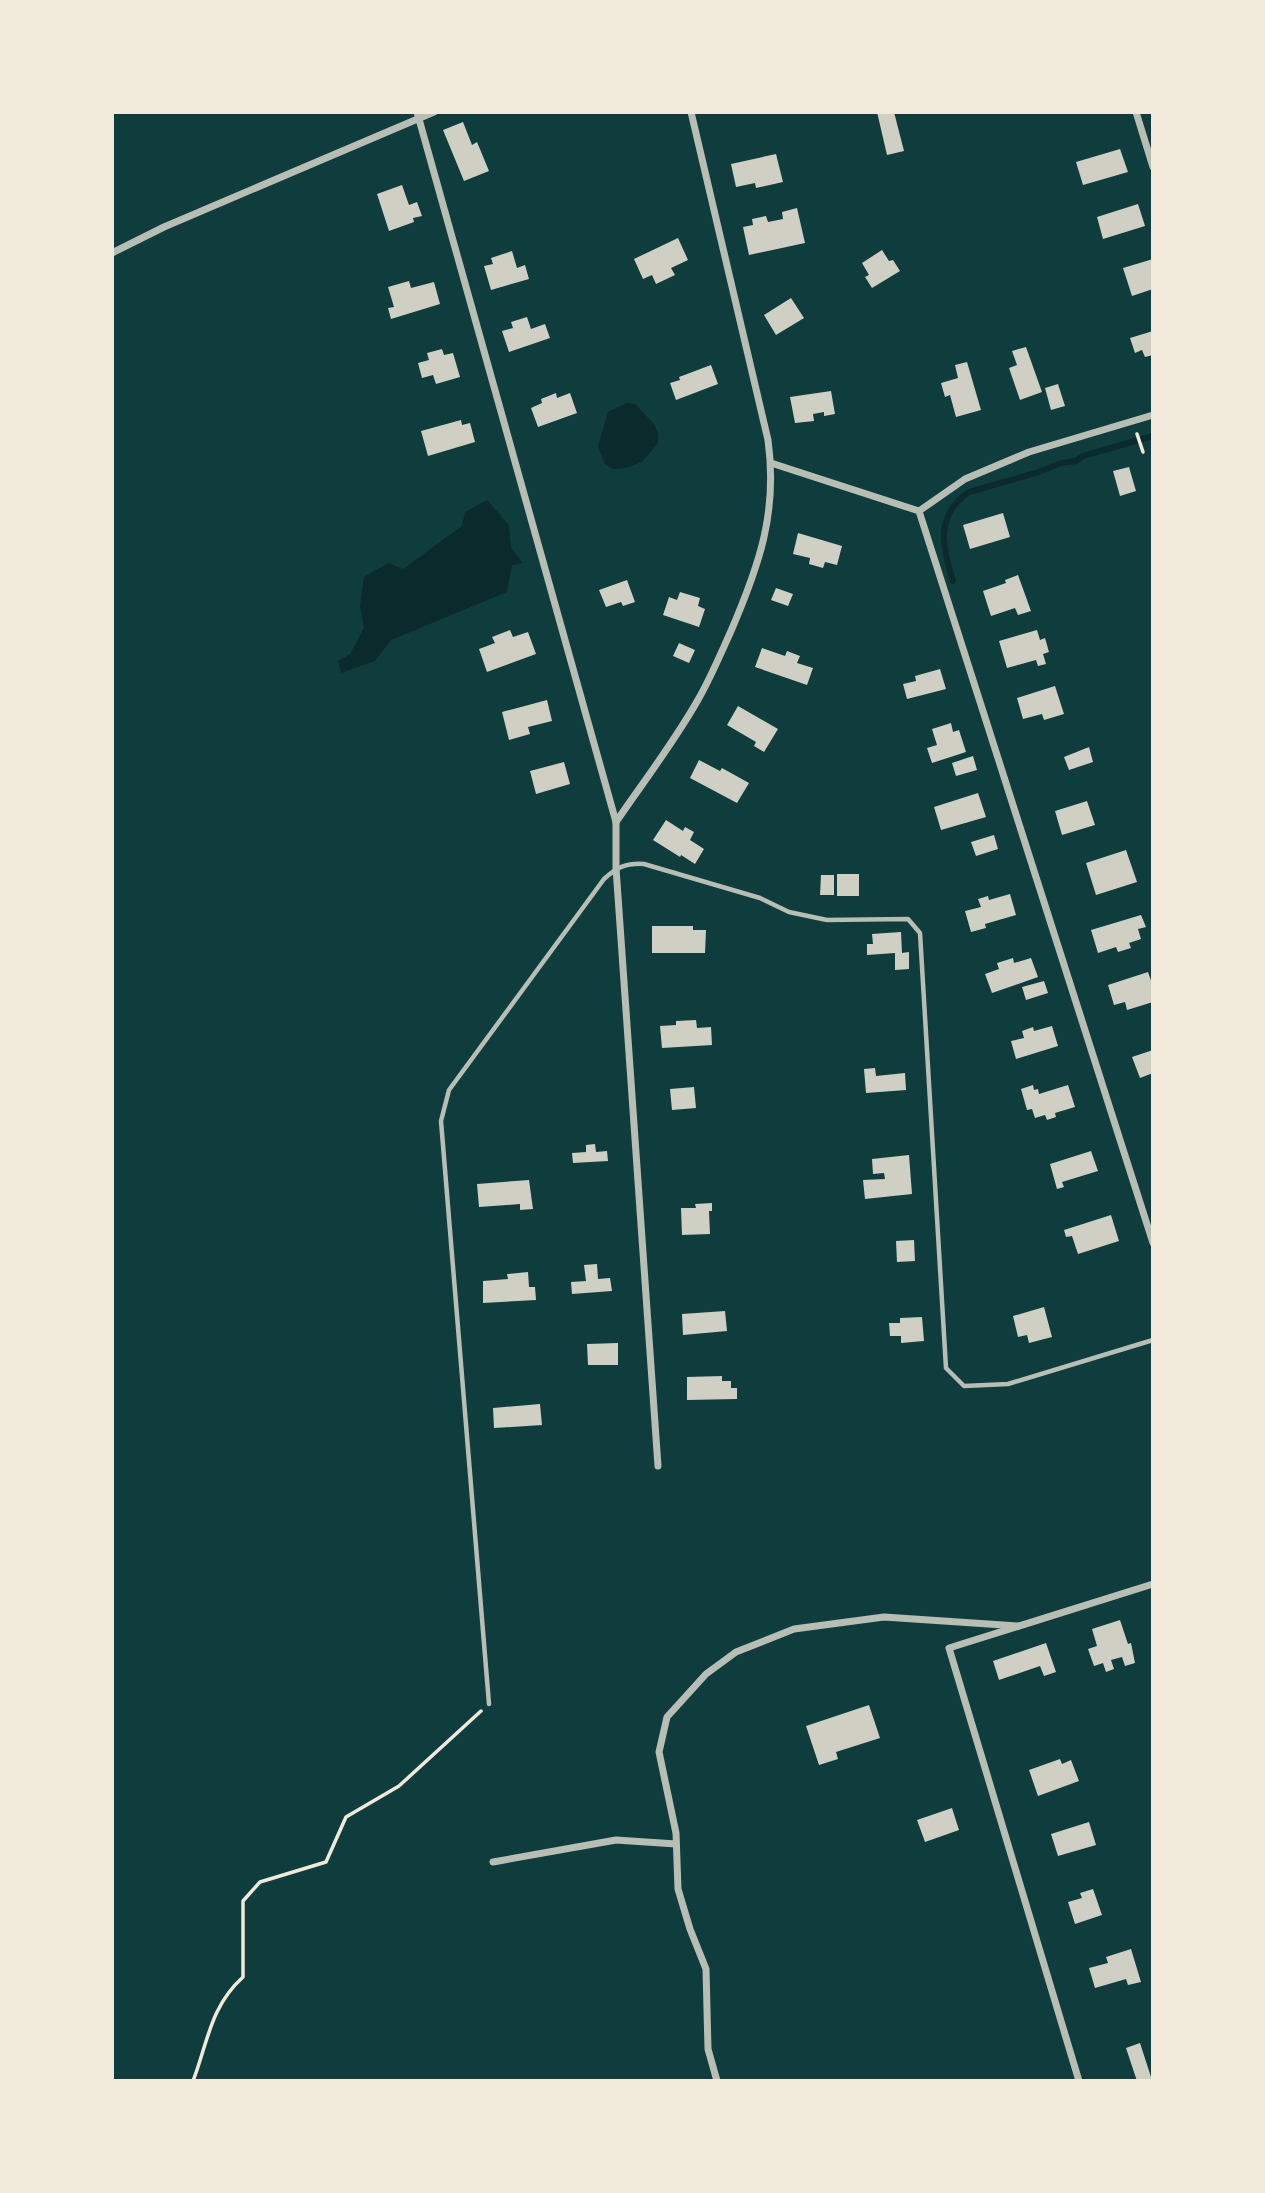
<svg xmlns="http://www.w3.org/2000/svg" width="1265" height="2193" font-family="'Source Sans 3',sans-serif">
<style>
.water{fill:#0a2a2b}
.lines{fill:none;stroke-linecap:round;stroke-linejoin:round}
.stream{stroke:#0a2a2b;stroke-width:6}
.building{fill:#cfcfc3}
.path{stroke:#f1e9da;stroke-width:3.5}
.service{stroke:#b8beb3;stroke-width:4.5}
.minor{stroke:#b8beb3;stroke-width:7}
</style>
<rect width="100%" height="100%" fill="#0f3d3e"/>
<g class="water">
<polygon points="627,403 635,404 654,424 658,433 658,443 642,462 626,468 613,469 605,464 598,446 608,412"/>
<polygon points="487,500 509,525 511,547 523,563 512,565 507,592 391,640 375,661 341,673 338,661 350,654 364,628 360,606 364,577 388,563 403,569 462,526 465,512"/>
</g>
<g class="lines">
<path class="stream" d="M 953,581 C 942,547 935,515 969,492 L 1036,473 L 1061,463 L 1076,461 L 1083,456 L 1153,436"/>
</g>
<g class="building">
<polygon points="877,112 894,112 904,151 887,155"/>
<polygon points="463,122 472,145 477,142 489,171 464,181 443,130"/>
<polygon points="1120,149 1128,172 1083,185 1076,162"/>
<polygon points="776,154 783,182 756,188 755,183 736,187 731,164"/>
<polygon points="402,185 409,205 417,202 422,216 413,218 414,222 389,231 377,194"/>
<polygon points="1138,204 1145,226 1103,239 1097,217"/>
<polygon points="797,208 805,243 749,255 743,227 753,225 752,219 766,216 768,222 783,219 782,212"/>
<polygon points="678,238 688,260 671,268 675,275 656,284 652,275 643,279 634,259"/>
<polygon points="882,250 889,261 893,260 900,271 872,288 865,277 869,275 862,263"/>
<polygon points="512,251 517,268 525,265 529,279 491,290 484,266 493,264 491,258"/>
<polygon points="1153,259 1153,289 1132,296 1123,268"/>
<polygon points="409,281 411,288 434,282 440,304 391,319 388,308 394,307 388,287"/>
<polygon points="791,298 804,318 776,335 764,315"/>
<polygon points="527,317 531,329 545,324 550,338 509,352 502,331 513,328 511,322"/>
<polygon points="1153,331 1153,355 1145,357 1142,350 1135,353 1130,338"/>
<polygon points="1026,347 1042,392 1020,400 1009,368 1017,365 1012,351"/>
<polygon points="442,349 444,355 453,353 460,377 436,384 433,375 422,378 418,363 429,360 427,353"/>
<polygon points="967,362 981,410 956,417 950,395 945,397 941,383 958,378 955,365"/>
<polygon points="711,365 718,384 676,400 670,383 680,380 679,377"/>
<polygon points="1058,384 1065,406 1051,410 1045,388"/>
<polygon points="831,391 835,414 824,416 824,412 813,414 814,421 795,423 790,397"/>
<polygon points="556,393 557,398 570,393 577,413 538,427 531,408 542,403 541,399"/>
<polygon points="461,420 462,425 470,423 475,442 428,456 421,431"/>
<polygon points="1129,467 1136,491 1120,496 1113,471"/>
<polygon points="1003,513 1010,537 970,549 963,525"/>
<polygon points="798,533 842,546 837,565 825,562 823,568 809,564 810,558 793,554"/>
<polygon points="1018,575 1031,611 1018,615 1015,608 991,616 983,591 1006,583 1005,580"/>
<polygon points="627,580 635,602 623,606 621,602 606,607 599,590"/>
<polygon points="776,588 793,594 788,606 771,600"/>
<polygon points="680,592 700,598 698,606 705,609 699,627 663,615 669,597 677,600"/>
<polygon points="510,630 513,637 528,632 536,654 487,672 479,649 495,643 492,637"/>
<polygon points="1037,630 1040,640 1045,638 1049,652 1043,654 1046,664 1038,666 1036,660 1007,668 999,641"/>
<polygon points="679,643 695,650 689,663 673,656"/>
<polygon points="762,648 785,656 787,651 800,656 797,663 813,668 807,685 755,667"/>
<polygon points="940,669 946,689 907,699 903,684 916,681 915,676"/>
<polygon points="1055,686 1064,714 1044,720 1042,714 1023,719 1017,698"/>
<polygon points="547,700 552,721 528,727 530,734 509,740 502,712"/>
<polygon points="738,706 778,729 764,752 754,746 756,742 727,725"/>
<polygon points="951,723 953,732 959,730 966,752 932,763 927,748 937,745 932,729"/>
<polygon points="1089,747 1093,762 1069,770 1064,757"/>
<polygon points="973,756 977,770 956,776 952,763"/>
<polygon points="699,760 720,771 722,768 749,783 737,803 690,778"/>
<polygon points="564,762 570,784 536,794 530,771"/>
<polygon points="978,793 986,817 941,830 934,807"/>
<polygon points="1087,801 1095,825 1062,835 1055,811"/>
<polygon points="666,820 683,831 685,827 694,832 690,840 704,849 695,864 681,855 680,857 653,840"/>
<polygon points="994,835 998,849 976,856 971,842"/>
<polygon points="1126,850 1137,882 1096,895 1086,863"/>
<rect x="837" y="874" width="22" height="22"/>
<polygon points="821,875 834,875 834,895 820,895"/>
<polygon points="1010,894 1016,915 985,924 986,928 971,932 965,911 981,907 978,899 988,896 989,900"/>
<polygon points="1141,915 1146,927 1138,929 1141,939 1129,943 1131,948 1118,952 1116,947 1098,953 1091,930"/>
<polygon points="652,926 693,926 693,930 706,930 705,953 652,953"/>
<polygon points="901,932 902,953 909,952 909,969 895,970 895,953 867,955 867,944 873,944 872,934"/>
<polygon points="1013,958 1014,963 1031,958 1038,977 992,993 985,974 999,969 997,963"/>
<polygon points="1148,972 1153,986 1153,1002 1127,1010 1125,1002 1114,1005 1108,985"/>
<polygon points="1044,981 1048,993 1026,1000 1022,987"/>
<polygon points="696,1020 697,1028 711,1027 712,1045 662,1048 660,1026 676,1025 676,1021"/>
<polygon points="1052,1026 1058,1046 1016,1059 1011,1041 1024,1038 1022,1031 1033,1027 1034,1031"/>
<polygon points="1153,1050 1153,1073 1140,1078 1132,1057"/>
<polygon points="875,1068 876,1076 905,1073 906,1090 866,1093 864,1069"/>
<polygon points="1033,1085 1034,1090 1038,1089 1039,1094 1068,1085 1075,1107 1055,1113 1056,1117 1047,1120 1045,1115 1035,1118 1032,1109 1027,1110 1021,1089"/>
<polygon points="694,1087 696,1108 672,1110 670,1089"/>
<polygon points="595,1144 596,1152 607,1151 608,1161 573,1163 572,1153 586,1152 586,1145"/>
<polygon points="1091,1151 1098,1171 1062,1182 1064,1187 1057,1189 1050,1164"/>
<polygon points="909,1155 912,1194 865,1199 863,1180 885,1179 884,1173 873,1174 872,1159"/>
<polygon points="529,1180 533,1209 520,1210 520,1204 479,1207 477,1184"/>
<polygon points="712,1203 712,1211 709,1211 710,1234 682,1235 681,1208 696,1208 695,1204"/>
<polygon points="1111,1215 1119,1241 1078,1254 1072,1236 1066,1237 1064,1230"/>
<polygon points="914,1240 915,1261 897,1262 896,1241"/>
<polygon points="597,1264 598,1279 610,1278 612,1291 572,1294 571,1282 586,1281 584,1265"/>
<polygon points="528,1272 529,1287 535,1287 536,1300 483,1303 483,1281 508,1279 507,1274"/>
<polygon points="1044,1307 1052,1337 1029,1343 1027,1335 1018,1337 1013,1316"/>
<polygon points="725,1311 727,1331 683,1335 682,1314"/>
<polygon points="922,1317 924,1341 901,1343 901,1336 890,1336 889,1323 900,1323 900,1318"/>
<polygon points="618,1343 618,1365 588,1365 587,1344"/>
<polygon points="722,1376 722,1381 731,1381 731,1388 737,1388 737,1399 687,1400 687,1377"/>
<polygon points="540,1404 542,1425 494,1428 493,1408"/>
<polygon points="1120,1620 1128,1644 1131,1643 1135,1663 1125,1666 1122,1657 1111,1660 1114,1669 1106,1672 1103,1663 1094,1666 1088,1649 1097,1646 1092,1629"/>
<polygon points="1046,1643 1056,1672 1044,1676 1040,1666 999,1680 993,1661"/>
<polygon points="869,1705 880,1738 836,1752 838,1759 819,1765 806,1726"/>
<polygon points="1060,1759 1062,1764 1071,1760 1079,1781 1038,1796 1029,1770"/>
<polygon points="952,1808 959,1830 925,1842 917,1820"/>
<polygon points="1089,1822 1096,1845 1058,1856 1051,1834"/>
<polygon points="1093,1889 1102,1915 1075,1924 1068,1902 1082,1898 1080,1893"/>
<polygon points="1131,1949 1141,1982 1128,1985 1126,1979 1095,1988 1089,1968 1108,1963 1106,1957"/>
<polygon points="1140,2043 1151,2077 1153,2076 1153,2081 1137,2081 1126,2048"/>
</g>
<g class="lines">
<g class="path">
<polyline points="1137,434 1143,452"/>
<path d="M 193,2081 C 208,2042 210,2007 243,1977 L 243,1901 L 260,1882 L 326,1862 L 346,1817 L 399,1786 L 481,1711"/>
</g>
<path class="service" d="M 489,1704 L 441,1121 L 449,1090 L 604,879 C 617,867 626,863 644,864 L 760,898 L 789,912 L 827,920 L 908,919 L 920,933 L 946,1368 L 964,1386 L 1008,1384 L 1153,1340"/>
<g class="minor">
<polyline points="417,112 616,822 616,868 658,1466"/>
<polyline points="1136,112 1153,167"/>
<polyline points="112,253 164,227 434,112"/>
<polyline points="771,463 919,511 1153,1243"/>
<polyline points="919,511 965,479 1029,452 1153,415"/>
<path d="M 616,822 C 644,781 675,741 699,698 C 711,677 721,653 731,631 C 759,566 778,512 768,440 L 691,112"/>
<polyline points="493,1862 616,1840 676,1844"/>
<polyline points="717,2081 708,2049 706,1969 690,1929 678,1889 676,1833 659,1752 667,1717 706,1674 736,1652 794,1629 884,1617 1018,1626"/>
<polyline points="1079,2081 949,1648 1153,1584"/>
</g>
</g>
<rect width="1265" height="2193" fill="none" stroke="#f1e9da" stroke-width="228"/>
</svg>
